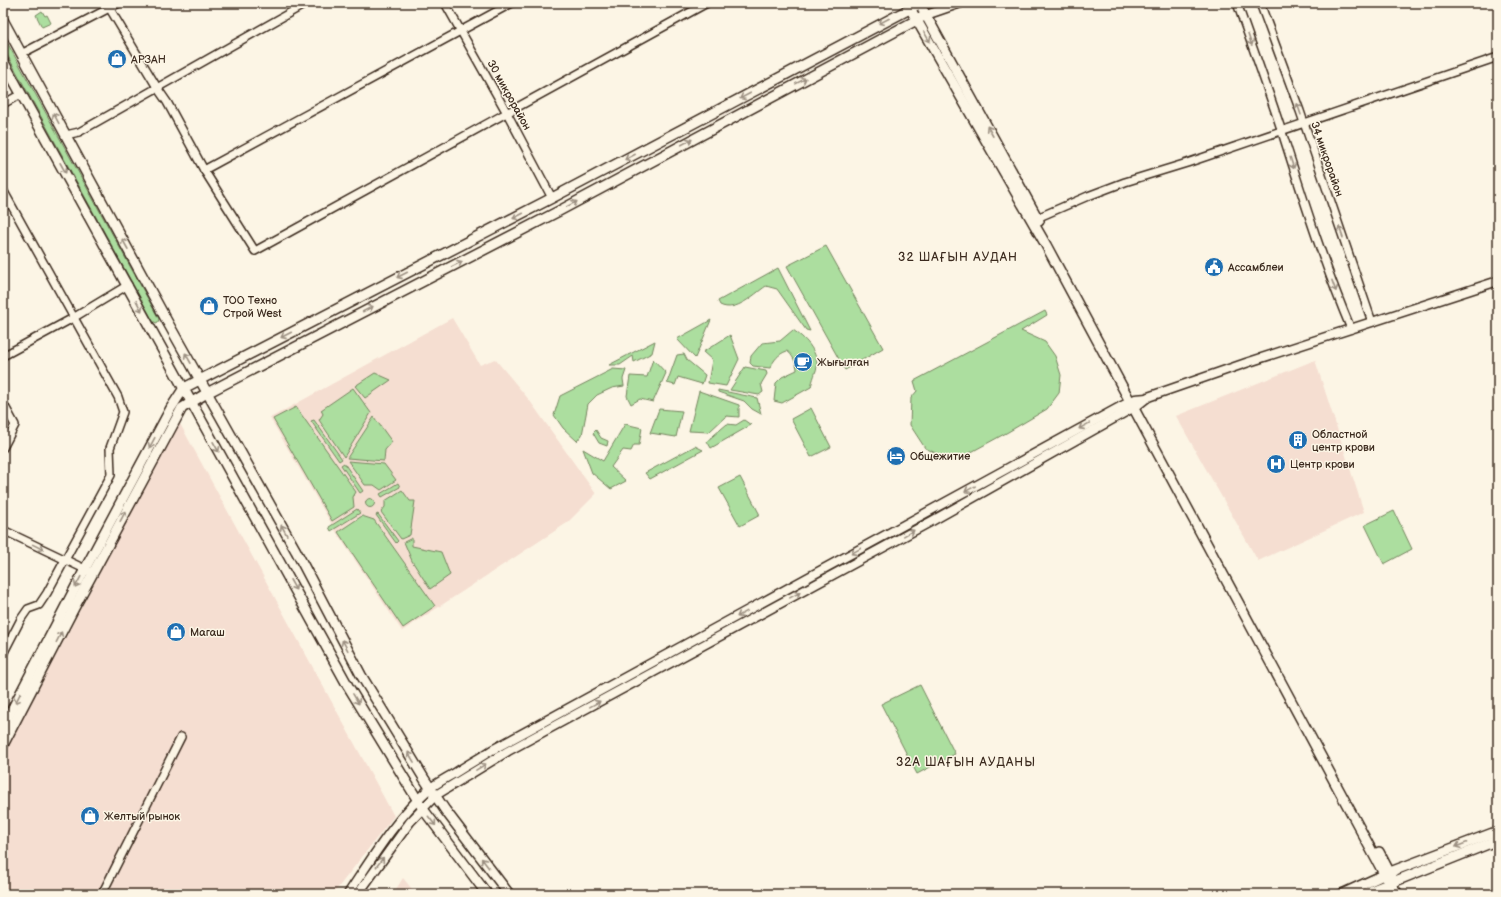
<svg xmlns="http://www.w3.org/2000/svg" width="1501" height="897" font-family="'Balsamiq Sans',sans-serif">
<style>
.built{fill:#f5ded1}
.green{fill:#acde9f;stroke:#74845e}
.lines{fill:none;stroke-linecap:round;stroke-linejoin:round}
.minor-casing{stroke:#3b2a1e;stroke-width:10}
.tertiary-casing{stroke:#3b2a1e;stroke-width:11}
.secondary-casing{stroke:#3b2a1e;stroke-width:12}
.minor{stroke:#fcf5e5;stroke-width:7}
.tertiary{stroke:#fcf5e5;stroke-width:8}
.secondary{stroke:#fcf5e5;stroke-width:9}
.oneway{stroke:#9c9082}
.labels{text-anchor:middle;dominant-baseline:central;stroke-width:3;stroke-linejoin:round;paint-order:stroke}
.poi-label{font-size:11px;fill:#3b2a1e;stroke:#fcf5e5;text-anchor:start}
.street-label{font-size:11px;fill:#3b2a1e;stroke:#fcf5e5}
.neighbourhood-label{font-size:12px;letter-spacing:1px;fill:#3b2a1e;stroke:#fcf5e5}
</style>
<rect width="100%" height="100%" fill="#fcf5e5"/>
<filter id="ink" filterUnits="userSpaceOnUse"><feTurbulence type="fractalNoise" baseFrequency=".025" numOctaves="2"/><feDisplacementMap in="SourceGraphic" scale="8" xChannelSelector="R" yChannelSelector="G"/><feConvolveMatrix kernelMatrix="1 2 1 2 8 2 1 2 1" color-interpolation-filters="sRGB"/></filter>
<g filter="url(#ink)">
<g class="built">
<polygon points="452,318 480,365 495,359 530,401 596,494 567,523 402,631 335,530 270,418"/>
<polygon points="1315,360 1364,512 1258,561 1176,416"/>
<polygon points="179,422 394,816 333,894 3,894 3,756"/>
<polygon points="403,878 416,894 393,894"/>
</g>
<g class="green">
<polygon points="42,11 45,16 47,15 51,23 42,27 36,15"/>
<polygon points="3,35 159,319 158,322 156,323 153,321 22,82 3,47"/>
<polygon points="826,246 883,348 845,370 787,266"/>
<path d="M 778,268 L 810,331 L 806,330 L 777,289 L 766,286 C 753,295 736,313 720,305 L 718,301 Z"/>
<polygon points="1045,311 1047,315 1021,331 1045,342 1055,356 1061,375 1059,393 1047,409 1008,432 964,456 944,457 925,448 910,425 911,398 917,391 914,381"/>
<polygon points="711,320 695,358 677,339"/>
<path d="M 793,330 C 805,338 817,350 817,366 C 817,369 812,381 811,387 L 782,403 L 774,401 L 776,383 L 782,377 L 797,370 C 797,364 792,354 787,351 C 778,354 774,360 770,368 L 753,366 L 750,363 L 751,356 L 762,343 L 780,341 Z"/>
<polygon points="730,335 739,359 726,386 708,383 712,360 703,352"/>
<polygon points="655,341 652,353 634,362 633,356 620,365 609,365"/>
<polygon points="684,354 687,360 705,375 702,384 678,377 675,385 667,383 677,355"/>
<polygon points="653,359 666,373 653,402 640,399 631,404 627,396 630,376 647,377"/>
<polygon points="745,367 766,371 767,374 761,384 763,392 759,395 730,390"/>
<polygon points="613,369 626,370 623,379 624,386 612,388 597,395 588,404 582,435 577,441 563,428 554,415 560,396"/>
<polygon points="375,373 391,380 365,398 355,386"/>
<polygon points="353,388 371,413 344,457 319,420 323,414 321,410"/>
<polygon points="718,390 757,398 761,414 752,409 744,401 718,392"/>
<polygon points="699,391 739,405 739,417 726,416 709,432 689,431"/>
<polygon points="296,407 356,492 353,497 354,507 332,521 273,419"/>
<polygon points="811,408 831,447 811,457 791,419"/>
<polygon points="659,409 682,411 676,437 650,433"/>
<polygon points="374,417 392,442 385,450 384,461 347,458"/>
<polygon points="314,420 342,459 339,461 311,421"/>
<polygon points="744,420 751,425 711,448 707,441 727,424 736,425"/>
<polygon points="625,424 642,428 639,445 634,445 631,451 623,450 611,467 626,481 611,489 592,473 583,449 603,461"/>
<polygon points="596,430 601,438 608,441 607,446 599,443 593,433"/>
<polygon points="695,446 703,450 650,479 645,473"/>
<polygon points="348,461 384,464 396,480 381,490 374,485 365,485"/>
<polygon points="344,463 363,491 360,493 341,465"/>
<polygon points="740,477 760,515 740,526 719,488"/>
<polygon points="398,483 400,487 382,497 380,494"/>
<polygon points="402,490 410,501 415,501 410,535 401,539 381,512 385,507 385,501"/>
<circle cx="370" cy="503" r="4.5"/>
<polygon points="357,509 360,513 331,531 329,527"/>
<polygon points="1394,511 1412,549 1384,564 1365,525"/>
<polygon points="378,514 398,541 396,543 376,515"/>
<polygon points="362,516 374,520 435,606 403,628 338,532"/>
<polygon points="412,538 412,546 441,552 450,575 430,589 412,561 404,542"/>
<polygon points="920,685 955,754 917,774 881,704"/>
</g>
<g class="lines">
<g class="minor-casing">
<g id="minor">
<polyline points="445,3 507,113 552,198"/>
<path d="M 1237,3 C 1252,46 1268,89 1282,132 C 1303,198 1324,265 1351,329"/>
<polyline points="1260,3 1300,111 1372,322"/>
<polyline points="110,9 158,89 167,102 204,170 512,3"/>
<polyline points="21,54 119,3"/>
<polyline points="3,104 21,94"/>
<polyline points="66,135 79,132 307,3"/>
<polyline points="204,170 255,251 707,3"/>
<polyline points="3,190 118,397 123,412 110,448 111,475 47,593 39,605 28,609 21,619 3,654"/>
<polyline points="1037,218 1088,196 1125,182 1187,163 1498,57"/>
<polyline points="3,356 73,318 128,285"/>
<polyline points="3,403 15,425 3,448"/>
<polyline points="3,530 89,571"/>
<polyline points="102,894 181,737"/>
</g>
</g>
<g class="tertiary-casing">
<g id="tertiary">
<polyline points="926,15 961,3"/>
<polyline points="1389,883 1399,894"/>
<path d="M 348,894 C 372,858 396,818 429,789 C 437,783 446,778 455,773 C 467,765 480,758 492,750 L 1118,408 L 1135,399 L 1147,398"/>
<polyline points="358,894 410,822 436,795 508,751 932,521 1138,405 1148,397 1246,363 1498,281"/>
</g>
</g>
<g class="secondary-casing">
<g id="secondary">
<polyline points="907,3 1046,245 1389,883"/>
<polyline points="923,10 1039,221"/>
<polyline points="3,20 168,323 296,551 361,675 425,780 445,810 509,894"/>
<polyline points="3,61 348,686 423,809 487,894"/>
<polyline points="3,727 85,569 171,408 184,388 552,198 919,4"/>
<polyline points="3,745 74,608 182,408 207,393 559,211 926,15"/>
<polyline points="1379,852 1394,881"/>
<polyline points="1342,894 1390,872 1498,831"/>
<polyline points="1363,894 1498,840"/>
</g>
</g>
<use href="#minor" class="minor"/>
<use href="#tertiary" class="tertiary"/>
<use href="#secondary" class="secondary"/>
</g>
<defs><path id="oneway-shaft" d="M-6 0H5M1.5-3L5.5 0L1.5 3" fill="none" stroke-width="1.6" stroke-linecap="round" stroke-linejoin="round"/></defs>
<g class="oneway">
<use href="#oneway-shaft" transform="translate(884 21) rotate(152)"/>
<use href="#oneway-shaft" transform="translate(927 37) rotate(60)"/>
<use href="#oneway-shaft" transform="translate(1250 40) rotate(71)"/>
<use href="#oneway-shaft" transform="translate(801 81) rotate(-28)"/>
<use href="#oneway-shaft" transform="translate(745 96) rotate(152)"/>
<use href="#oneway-shaft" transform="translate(1299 109) rotate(-109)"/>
<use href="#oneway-shaft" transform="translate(56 118) rotate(-118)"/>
<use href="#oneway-shaft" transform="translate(990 131) rotate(-119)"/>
<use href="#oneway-shaft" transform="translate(687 142) rotate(-28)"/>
<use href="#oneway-shaft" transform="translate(630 157) rotate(152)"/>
<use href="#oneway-shaft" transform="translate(1292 163) rotate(72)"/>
<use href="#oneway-shaft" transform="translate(63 168) rotate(61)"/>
<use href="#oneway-shaft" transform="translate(572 204) rotate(-28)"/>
<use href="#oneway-shaft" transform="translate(518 216) rotate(153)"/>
<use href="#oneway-shaft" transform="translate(1341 232) rotate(-109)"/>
<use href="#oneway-shaft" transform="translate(125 244) rotate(-119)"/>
<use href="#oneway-shaft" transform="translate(457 264) rotate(-27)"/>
<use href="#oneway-shaft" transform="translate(402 275) rotate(153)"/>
<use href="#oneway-shaft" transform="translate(1334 286) rotate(70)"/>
<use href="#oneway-shaft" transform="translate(139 306) rotate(62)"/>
<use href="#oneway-shaft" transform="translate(368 309) rotate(-27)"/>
<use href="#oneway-shaft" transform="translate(286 335) rotate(153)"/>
<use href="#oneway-shaft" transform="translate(188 358) rotate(-119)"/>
<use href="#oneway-shaft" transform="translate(1084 426) rotate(151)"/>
<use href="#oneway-shaft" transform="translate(152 443) rotate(118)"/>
<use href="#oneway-shaft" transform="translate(216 447) rotate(61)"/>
<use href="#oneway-shaft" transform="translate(970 489) rotate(151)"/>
<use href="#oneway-shaft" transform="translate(123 516) rotate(-62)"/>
<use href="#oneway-shaft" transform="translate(284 530) rotate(-119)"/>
<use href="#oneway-shaft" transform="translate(909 533) rotate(-29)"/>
<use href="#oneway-shaft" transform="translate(38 547) rotate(26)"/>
<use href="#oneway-shaft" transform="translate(856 551) rotate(151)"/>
<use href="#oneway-shaft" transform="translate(78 582) rotate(118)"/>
<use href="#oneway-shaft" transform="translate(293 585) rotate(61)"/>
<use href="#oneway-shaft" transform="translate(795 595) rotate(-29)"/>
<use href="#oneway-shaft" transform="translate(742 614) rotate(151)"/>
<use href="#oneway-shaft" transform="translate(59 637) rotate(-63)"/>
<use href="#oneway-shaft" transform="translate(345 645) rotate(-118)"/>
<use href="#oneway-shaft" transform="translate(18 698) rotate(117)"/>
<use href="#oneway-shaft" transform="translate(356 699) rotate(59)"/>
<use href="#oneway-shaft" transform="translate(595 704) rotate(-29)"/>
<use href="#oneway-shaft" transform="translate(411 757) rotate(-121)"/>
<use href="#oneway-shaft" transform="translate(481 767) rotate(-32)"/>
<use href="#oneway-shaft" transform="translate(432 821) rotate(52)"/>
<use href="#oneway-shaft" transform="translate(1461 845) rotate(159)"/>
<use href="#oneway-shaft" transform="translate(380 862) rotate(-53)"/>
<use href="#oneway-shaft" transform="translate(485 863) rotate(-127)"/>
</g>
</g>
<defs>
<g id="shop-disc" transform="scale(1)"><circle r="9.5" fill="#1f6fb2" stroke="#fcf5e5"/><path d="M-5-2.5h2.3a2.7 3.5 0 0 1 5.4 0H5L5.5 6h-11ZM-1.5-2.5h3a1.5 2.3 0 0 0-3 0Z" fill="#fff"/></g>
<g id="civic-disc" transform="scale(1)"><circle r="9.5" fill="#1f6fb2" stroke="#fcf5e5"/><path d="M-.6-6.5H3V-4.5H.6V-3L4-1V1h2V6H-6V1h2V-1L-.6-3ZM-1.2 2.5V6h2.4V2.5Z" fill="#fff"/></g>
<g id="cafe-disc" transform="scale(1)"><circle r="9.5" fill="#1f6fb2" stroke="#fcf5e5"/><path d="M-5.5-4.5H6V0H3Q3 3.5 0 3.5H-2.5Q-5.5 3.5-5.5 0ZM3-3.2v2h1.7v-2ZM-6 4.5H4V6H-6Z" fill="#fff"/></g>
<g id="building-disc" transform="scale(1)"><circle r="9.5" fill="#1f6fb2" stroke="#fcf5e5"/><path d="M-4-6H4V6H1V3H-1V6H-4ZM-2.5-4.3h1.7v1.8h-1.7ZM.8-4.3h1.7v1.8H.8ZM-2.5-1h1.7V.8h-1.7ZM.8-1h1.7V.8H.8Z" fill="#fff"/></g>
<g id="hotel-disc" transform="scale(1)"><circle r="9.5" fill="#1f6fb2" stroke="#fcf5e5"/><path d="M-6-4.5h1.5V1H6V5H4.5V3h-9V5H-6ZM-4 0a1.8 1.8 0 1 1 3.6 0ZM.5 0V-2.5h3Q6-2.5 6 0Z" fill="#fff"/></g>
<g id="hospital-disc" transform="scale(1)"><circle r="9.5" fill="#1f6fb2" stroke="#fcf5e5"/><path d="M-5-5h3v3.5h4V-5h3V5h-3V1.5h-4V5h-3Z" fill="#fff"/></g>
</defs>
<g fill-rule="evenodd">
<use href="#shop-disc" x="117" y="59"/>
<use href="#civic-disc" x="1214" y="267"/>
<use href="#shop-disc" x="209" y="306"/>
<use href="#cafe-disc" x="803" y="362"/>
<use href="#building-disc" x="1298" y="440"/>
<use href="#hotel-disc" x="896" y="456"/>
<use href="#hospital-disc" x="1276" y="464"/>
<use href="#shop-disc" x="176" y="632"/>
<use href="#shop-disc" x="90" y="816"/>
</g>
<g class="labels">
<g class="poi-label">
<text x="131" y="59">АРЗАН</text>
<text x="1228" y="267">Ассамблеи</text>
<text x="223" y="300">ТОО Техно<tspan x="223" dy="13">Строй West</tspan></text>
<text x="817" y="362">Жығылған</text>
<text x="1312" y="434">Областной<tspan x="1312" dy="13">центр крови</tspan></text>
<text x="910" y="456">Общежитие</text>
<text x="1290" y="464">Центр крови</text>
<text x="190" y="632">Магаш</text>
<text x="104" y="816">Желтый рынок</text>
</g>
<g class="street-label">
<text transform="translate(509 95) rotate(61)">30 микрорайон</text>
<text transform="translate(1327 159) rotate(71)">34 микрорайон</text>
</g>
<g class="neighbourhood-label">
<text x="958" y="257">32 ШАҒЫН АУДАН</text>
<text x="966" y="762">32А ШАҒЫН АУДАНЫ</text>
</g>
</g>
<rect width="1501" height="897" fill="none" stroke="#fcf5e5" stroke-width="16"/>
<rect x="8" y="8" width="1485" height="881" fill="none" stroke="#3b2a1e" stroke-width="1.5" filter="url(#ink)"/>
</svg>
